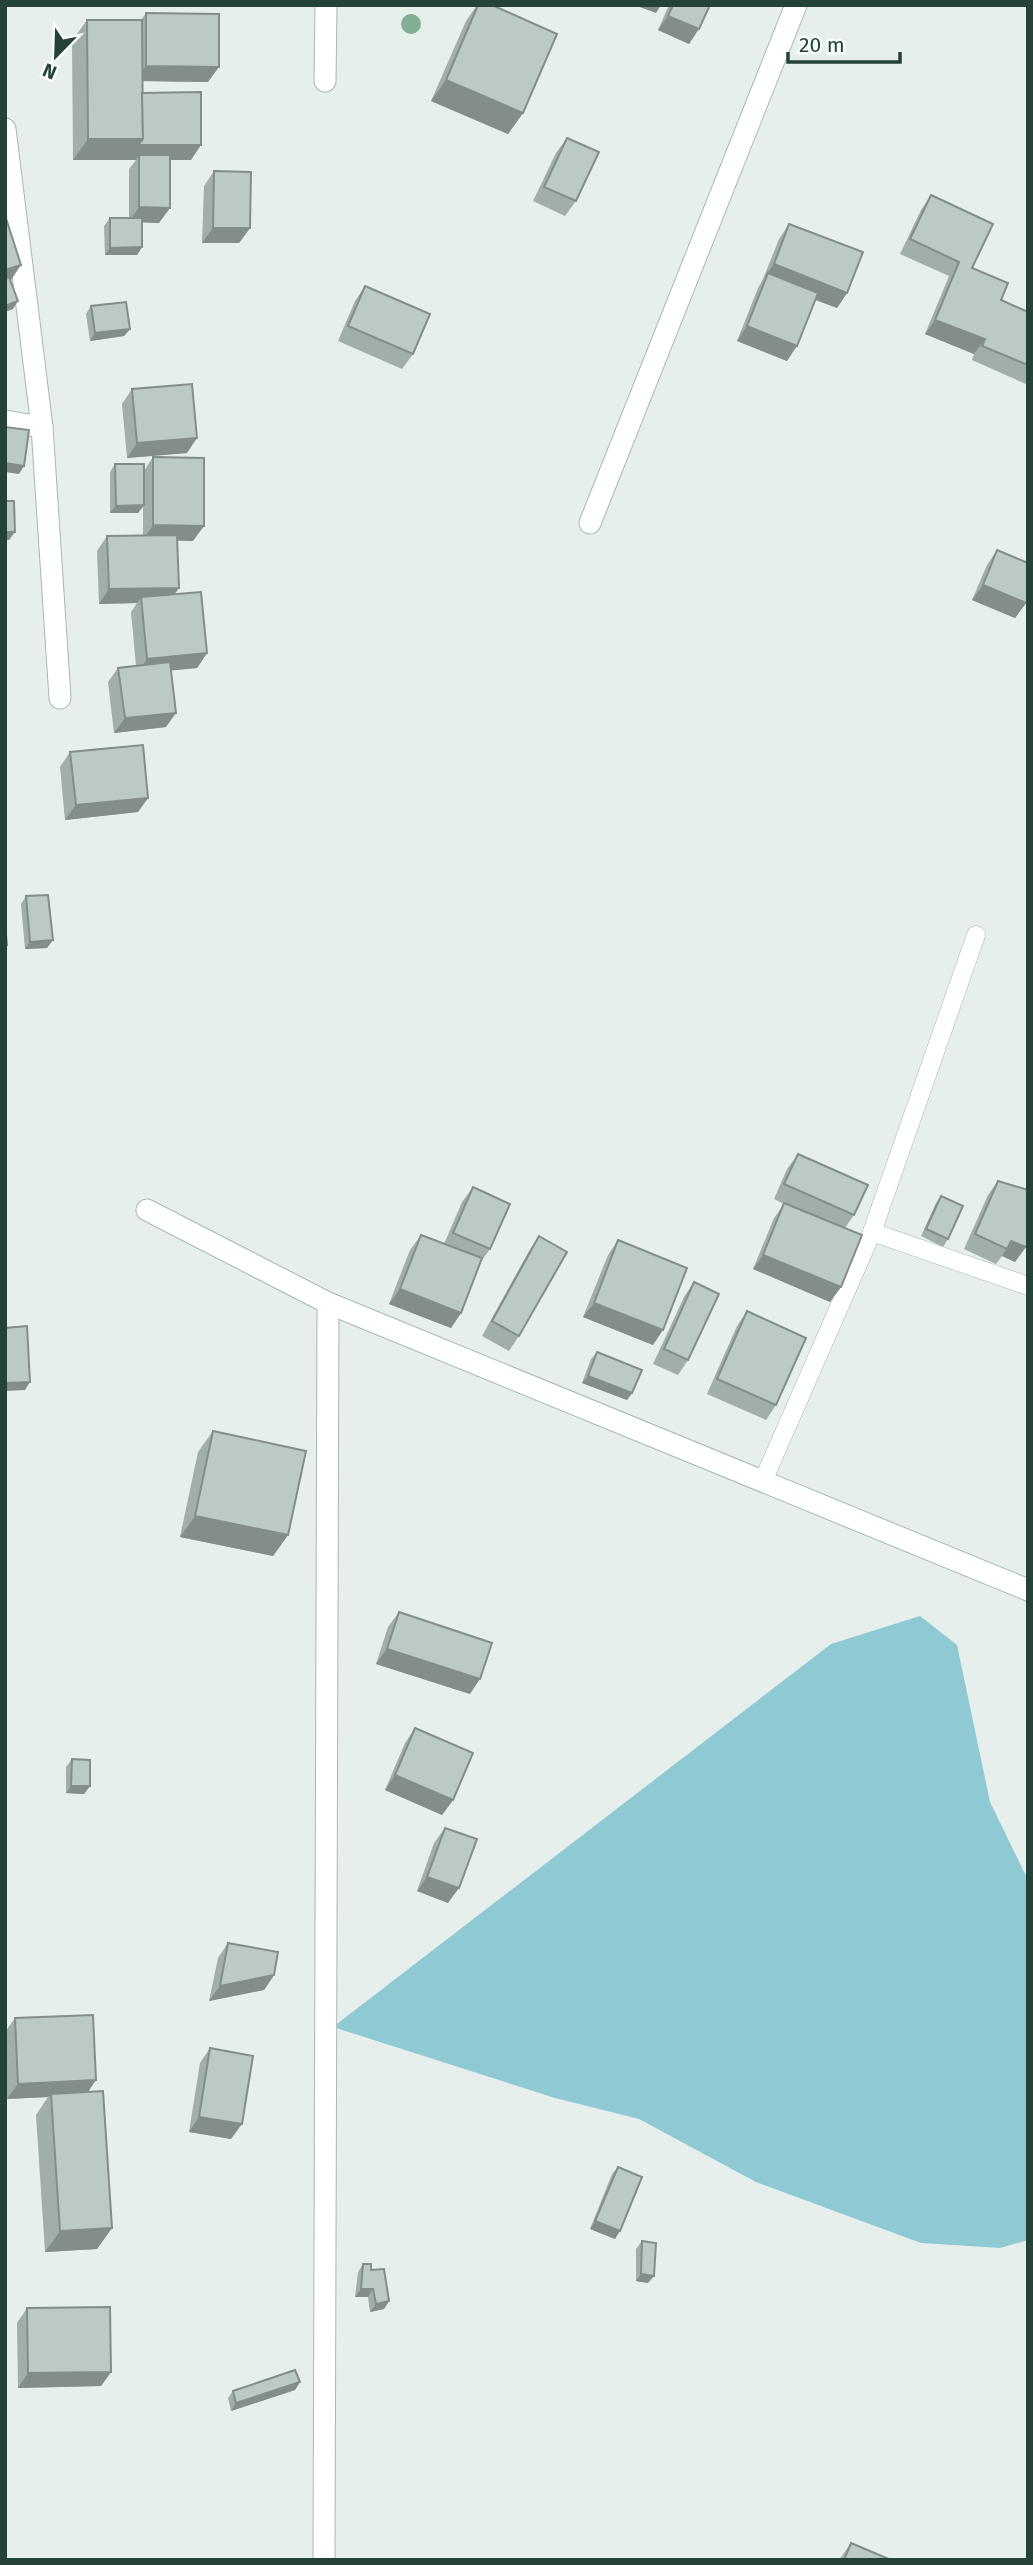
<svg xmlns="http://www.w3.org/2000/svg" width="1033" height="2565" font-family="'Fira Sans',sans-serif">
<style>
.water{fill:#8ec9d4}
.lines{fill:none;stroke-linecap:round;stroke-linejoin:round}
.lane-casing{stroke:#a8b8b2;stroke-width:19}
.street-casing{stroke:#a8b8b2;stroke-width:23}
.lane{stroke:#fff;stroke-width:18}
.street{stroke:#fff;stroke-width:21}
.tree{fill:#80af93}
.wall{fill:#a1aea9}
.shaded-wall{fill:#838d89}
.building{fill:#bbcac4;stroke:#838d89;stroke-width:2}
</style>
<rect width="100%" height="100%" fill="#e6efeb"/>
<polygon class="water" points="920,1616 957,1645 990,1802 1028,1880 1028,2240 1000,2248 921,2243 756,2182 639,2119 555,2098 333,2027 831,1644"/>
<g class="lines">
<g class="lane-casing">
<g id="lane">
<polyline points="872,1232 1028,1286"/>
<polyline points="763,1481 872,1232 976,935"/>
</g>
</g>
<g class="street-casing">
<g id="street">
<polyline points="325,81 326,5"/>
<polyline points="5,129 42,427 60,698"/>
<polyline points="5,421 42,427"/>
<polyline points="590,523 796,5"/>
<polyline points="147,1210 328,1303 1028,1590"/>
<polyline points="324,2560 328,1303"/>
</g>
</g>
<use href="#lane" class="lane"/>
<use href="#street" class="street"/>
</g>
<circle class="tree" cx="411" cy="24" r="10"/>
<g class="wall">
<polygon points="477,5 492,5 523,113 508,134 431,101 466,21"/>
<polygon points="669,5 710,5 689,44 658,30"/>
<polygon points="146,13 208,82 142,81 142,93 191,160 170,160 159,223 142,222 142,247 137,255 105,255 104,226 110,218 129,218 129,169 136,160 73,160 72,41 87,20 141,20"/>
<polygon points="567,138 576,201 565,216 533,201 556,153"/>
<polygon points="214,171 250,228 239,243 202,243 204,186"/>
<polygon points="931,195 972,268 1001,300 1028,312 1028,385 972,360 974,354 925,334 949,276 900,254 921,210"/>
<polygon points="789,224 847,293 837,308 815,300 787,361 737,341 758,288 763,279 779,239"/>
<polygon points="365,286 413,354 402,369 338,341 355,301"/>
<polygon points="91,306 130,329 124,336 90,341 86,314"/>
<polygon points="132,389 187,453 127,458 122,404"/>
<polygon points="153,457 193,541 177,540 174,594 207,653 197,668 171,670 166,727 114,733 108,682 118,668 136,666 131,612 137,603 99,604 97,551 107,536 143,535 143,507 138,513 110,513 110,472 115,464 144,471"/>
<polygon points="997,550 1026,603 1015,618 972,600 987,565"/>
<polygon points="70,752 148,798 138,812 65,820 60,767"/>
<polygon points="26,896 47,948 25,949 21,904"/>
<polygon points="798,1154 854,1215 845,1228 841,1287 830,1302 753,1269 774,1218 784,1204 774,1199 787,1169"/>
<polygon points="998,1181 1015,1262 1002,1256 996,1264 964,1249 988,1195"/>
<polygon points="473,1187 490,1249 480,1263 461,1313 451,1328 389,1304 410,1250 421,1235 444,1244 462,1202"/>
<polygon points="941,1196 948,1239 943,1247 921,1236 936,1203"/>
<polygon points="539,1236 519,1336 509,1351 482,1336 529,1251"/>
<polygon points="618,1240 653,1345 583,1317 608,1255"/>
<polygon points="694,1282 688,1360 678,1375 653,1364 684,1297"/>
<polygon points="747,1311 776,1405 766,1420 707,1394 737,1326"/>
<polygon points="597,1352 632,1393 627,1400 582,1383 591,1359"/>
<polygon points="213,1431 288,1535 273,1556 180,1537 198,1452"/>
<polygon points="399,1612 470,1694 376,1664 388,1627"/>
<polygon points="415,1728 453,1800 442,1815 385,1790 405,1743"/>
<polygon points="72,1759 90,1786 84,1794 66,1793 66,1767"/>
<polygon points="445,1828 448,1903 417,1891 434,1843"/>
<polygon points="228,1943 274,1975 264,1990 209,2001 218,1958"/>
<polygon points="15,2018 88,2091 112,2228 97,2249 45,2252 36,2115 48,2097 7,2099 5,2032"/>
<polygon points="210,2048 231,2139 189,2132 200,2063"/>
<polygon points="618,2167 615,2239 590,2229 612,2174"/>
<polygon points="642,2241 648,2283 636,2281 636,2249"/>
<polygon points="363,2264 389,2301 384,2309 370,2312 368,2297 355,2297 358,2272"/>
<polygon points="27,2308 111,2372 101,2386 18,2388 17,2323"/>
<polygon points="300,2382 295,2390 231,2411 228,2398 233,2391"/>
<polygon points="851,2543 891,2560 839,2560"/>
</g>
<g class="shaded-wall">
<polygon points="634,5 661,5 656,13"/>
<polygon points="668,16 699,29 689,44 658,30"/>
<polygon points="146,66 219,67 208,82 135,81"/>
<polygon points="446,80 523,113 508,134 431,101"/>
<polygon points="88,139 143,139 201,145 191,160 139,160 139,155 136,160 73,160"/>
<polygon points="139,207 170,208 159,223 129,222"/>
<polygon points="213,228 250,228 239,243 202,243"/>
<polygon points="142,247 137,255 105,255 110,248"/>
<polygon points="774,264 847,293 837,308 765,280 768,273 763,279"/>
<polygon points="21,265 11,280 5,282 5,270"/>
<polygon points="18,301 13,309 5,312 5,306"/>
<polygon points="935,320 985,339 974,354 925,334"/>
<polygon points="747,326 797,346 787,361 737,341"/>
<polygon points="130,329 124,336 90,341 95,333"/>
<polygon points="197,438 187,453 127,458 137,443"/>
<polygon points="5,463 24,466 19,474 5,472"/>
<polygon points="144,505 138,513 110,513 116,506"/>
<polygon points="153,525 204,526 193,541 143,540"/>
<polygon points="5,532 15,532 9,540 5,540"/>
<polygon points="983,585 1026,603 1015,618 972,600"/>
<polygon points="179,588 169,602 141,597 137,603 99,604 109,589"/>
<polygon points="207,653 197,668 137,674 147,659"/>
<polygon points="176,713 166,727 114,733 125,718"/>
<polygon points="148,798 138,812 65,820 76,805"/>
<polygon points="53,940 47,948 25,949 30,942"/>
<polygon points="1011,1241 1026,1247 1015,1262 1002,1256"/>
<polygon points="763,1255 841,1287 830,1302 753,1269"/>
<polygon points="400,1289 461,1313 451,1328 389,1304"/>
<polygon points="594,1303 663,1330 653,1345 583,1317"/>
<polygon points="588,1376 632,1393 627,1400 582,1383"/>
<polygon points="30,1382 25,1390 5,1391 5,1383"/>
<polygon points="195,1516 288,1535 273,1556 180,1537"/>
<polygon points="387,1649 480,1679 470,1694 376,1664"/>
<polygon points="395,1775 453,1800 442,1815 385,1790"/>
<polygon points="71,1786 90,1786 84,1794 66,1793"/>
<polygon points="427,1877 459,1888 448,1903 417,1891"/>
<polygon points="274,1975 264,1990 209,2001 220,1986"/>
<polygon points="96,2080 86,2095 51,2094 48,2097 7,2099 18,2084"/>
<polygon points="199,2117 242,2124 231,2139 189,2132"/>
<polygon points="595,2221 620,2231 615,2239 590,2229"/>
<polygon points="112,2228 97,2249 45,2252 60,2231"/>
<polygon points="641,2274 654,2276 648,2283 636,2281"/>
<polygon points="361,2289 373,2289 368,2297 355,2297"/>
<polygon points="389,2301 384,2309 370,2312 376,2304"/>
<polygon points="111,2372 101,2386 18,2388 28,2373"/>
<polygon points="300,2382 295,2390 231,2411 236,2403"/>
</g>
<g class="building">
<polygon points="478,5 492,5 557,34 523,113 446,80"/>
<polygon points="673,5 710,5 699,29 668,16"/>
<polygon points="146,13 219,14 219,67 146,66"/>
<polygon points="87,20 142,20 143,139 88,139"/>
<polygon points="201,92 201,145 138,145 143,139 142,93"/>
<polygon points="567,138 599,152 576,201 544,187"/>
<polygon points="139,155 170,155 170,208 139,207"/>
<polygon points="214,171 251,172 250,228 213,228"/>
<polygon points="931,195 993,224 972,268 1008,283 1001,300 1028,312 1028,365 982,346 985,339 935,320 959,262 910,239"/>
<polygon points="5,215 21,265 5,270"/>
<polygon points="110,218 142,218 142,247 110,248"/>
<polygon points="789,224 863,252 847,293 774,264"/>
<polygon points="768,273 818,293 797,346 747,326"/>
<polygon points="9,277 18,301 5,306 5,279"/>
<polygon points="365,286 430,314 413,354 348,326"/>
<polygon points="126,302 130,329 95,333 91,306"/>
<polygon points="192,384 197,438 137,443 132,389"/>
<polygon points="5,427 29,430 24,466 5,463"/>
<polygon points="153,457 204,458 204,526 153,525"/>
<polygon points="115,464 144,464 144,505 116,506"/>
<polygon points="5,501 14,501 15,532 5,532"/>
<polygon points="177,535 179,588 109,589 107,536"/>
<polygon points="997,550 1028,563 1028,599 1026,603 983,585"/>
<polygon points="201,592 207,653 147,659 141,597"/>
<polygon points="170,662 176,713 125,718 118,668"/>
<polygon points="143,745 148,798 76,805 70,752"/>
<polygon points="48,895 53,940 30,942 26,896"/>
<polygon points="5,925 7,945 5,945"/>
<polygon points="798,1154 868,1185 854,1215 784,1184"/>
<polygon points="998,1181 1028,1190 1028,1242 1026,1247 1011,1241 1007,1249 975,1234"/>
<polygon points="473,1187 510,1204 490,1249 453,1233"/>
<polygon points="941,1196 963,1206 948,1239 926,1229"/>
<polygon points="784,1203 862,1235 841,1287 763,1255"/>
<polygon points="421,1235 482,1258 461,1313 400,1289"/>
<polygon points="539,1236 567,1252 519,1336 492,1321"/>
<polygon points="618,1240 687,1268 663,1330 594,1303"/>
<polygon points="694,1282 719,1294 688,1360 664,1349"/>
<polygon points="747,1311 806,1338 776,1405 717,1379"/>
<polygon points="27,1326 30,1382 5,1383 5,1328"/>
<polygon points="597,1352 642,1370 632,1393 588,1376"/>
<polygon points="213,1431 306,1451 288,1535 195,1516"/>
<polygon points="399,1612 492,1643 480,1679 387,1649"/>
<polygon points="415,1728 473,1753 453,1800 395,1775"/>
<polygon points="72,1759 90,1760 90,1786 71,1786"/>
<polygon points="445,1828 477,1839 459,1888 427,1877"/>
<polygon points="228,1943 278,1952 274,1975 220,1986"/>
<polygon points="93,2015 96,2080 18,2084 15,2018"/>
<polygon points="210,2048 253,2056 242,2124 199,2117"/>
<polygon points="103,2091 112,2228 60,2231 51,2094"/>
<polygon points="618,2167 642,2177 620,2231 595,2221"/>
<polygon points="642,2241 656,2243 654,2276 641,2274"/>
<polygon points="363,2264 371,2264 371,2270 384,2269 389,2301 376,2304 373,2289 361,2289"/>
<polygon points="110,2307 111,2372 28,2373 27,2308"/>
<polygon points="295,2370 300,2382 236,2403 233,2391"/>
<polygon points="851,2543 891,2560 844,2560"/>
</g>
<rect width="1033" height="2565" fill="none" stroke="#24423a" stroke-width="14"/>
<g transform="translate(56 56) rotate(203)" stroke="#f7fbf9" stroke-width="5" paint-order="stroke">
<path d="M0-5L12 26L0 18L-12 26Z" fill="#24423a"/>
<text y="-10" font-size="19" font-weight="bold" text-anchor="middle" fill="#24423a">N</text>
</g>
<path d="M788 52v10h112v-10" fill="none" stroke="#24423a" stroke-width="3.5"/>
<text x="799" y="52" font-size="21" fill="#24423a" stroke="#f7fbf9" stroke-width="5" paint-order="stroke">20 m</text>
</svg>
